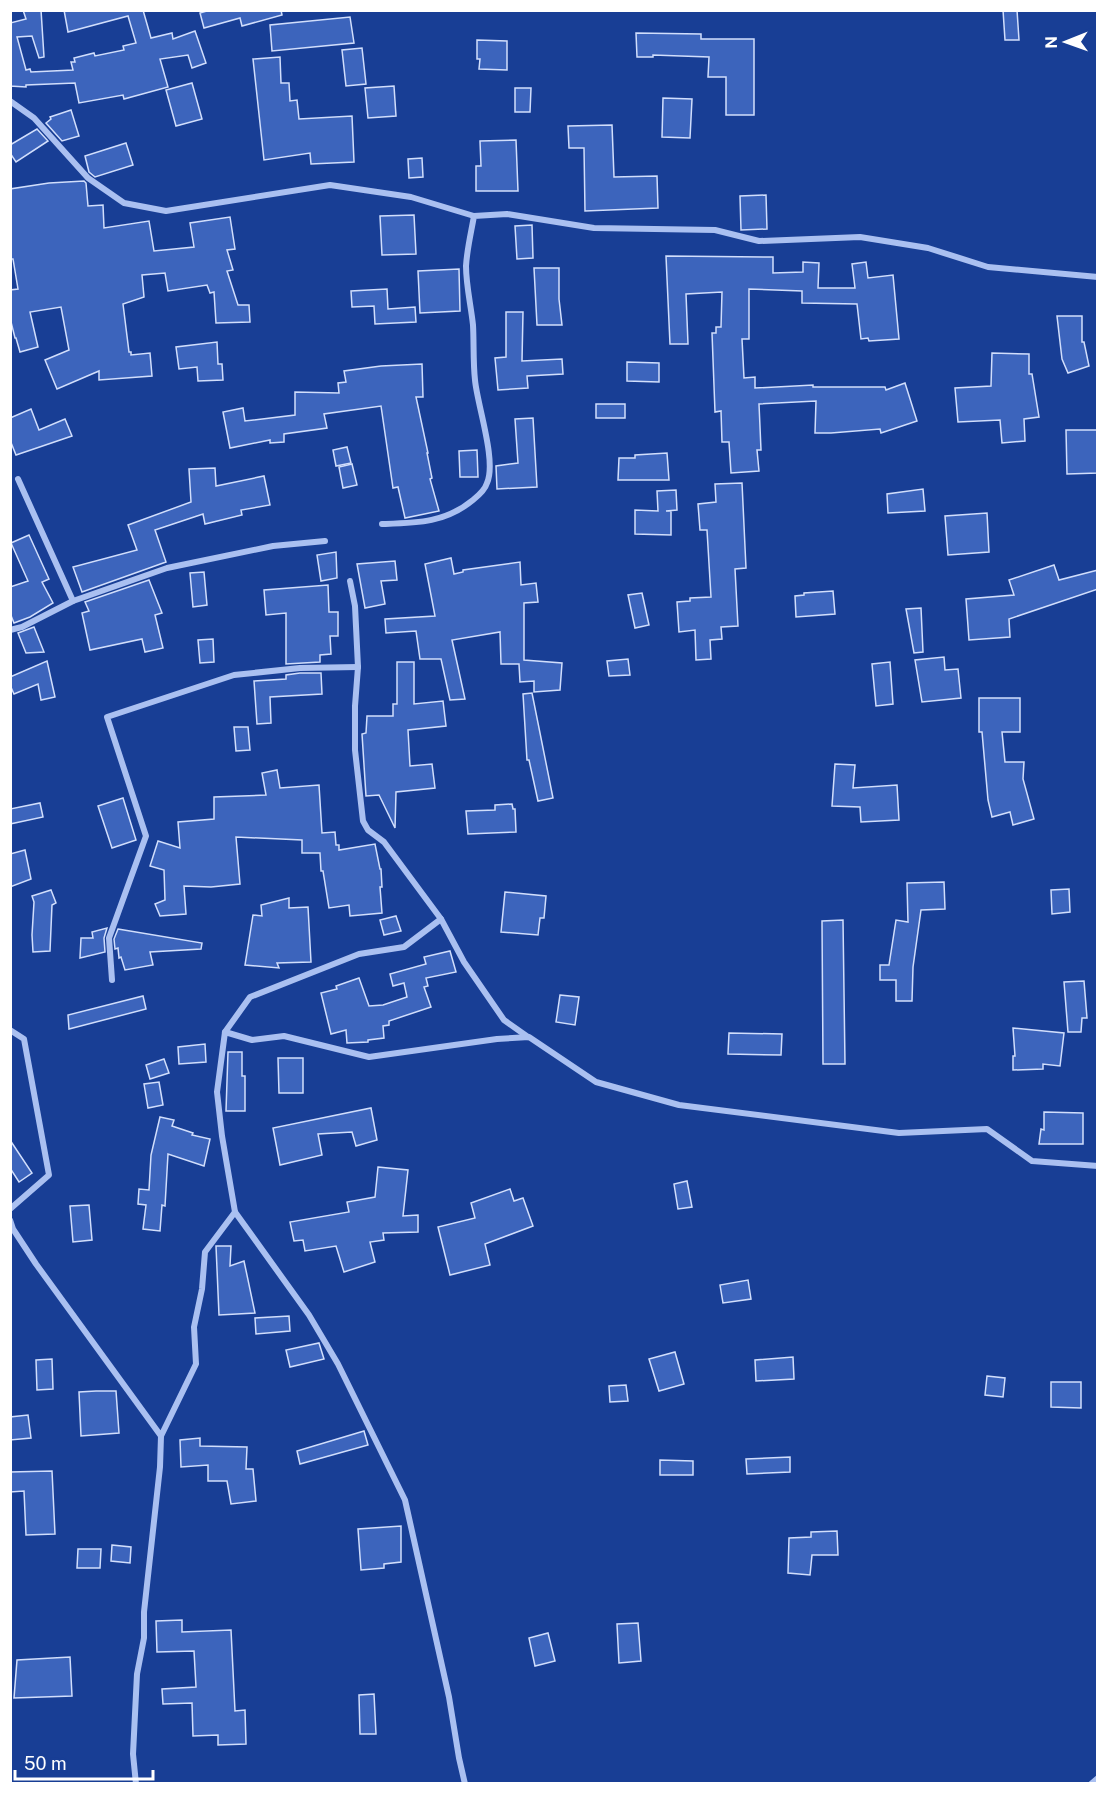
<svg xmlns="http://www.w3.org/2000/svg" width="1108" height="1794" font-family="'Public Sans',sans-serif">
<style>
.building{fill:#3c64bc;stroke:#d1defc;stroke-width:1.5}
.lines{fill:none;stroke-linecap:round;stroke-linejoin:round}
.minor{stroke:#aac0f1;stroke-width:6}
</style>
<rect width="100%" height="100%" fill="#183e95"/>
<g class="building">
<polygon points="23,10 41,10 44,57 39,58 32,36 17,37 26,70 30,69 31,72 73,70 71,62 75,62 74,58 94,53 95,56 124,50 123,46 136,43 128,16 68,32 64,10 143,10 151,38 172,33 173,39 195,31 206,63 192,68 188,55 160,59 168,87 124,99 123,95 79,103 75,83 26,85 26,87 10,86 10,23 26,19"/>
<polygon points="210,10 281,10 282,15 242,26 240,18 204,28 200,13"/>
<polygon points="1003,10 1017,10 1019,40 1005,40"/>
<polygon points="350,17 354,43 272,51 270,25"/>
<polygon points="636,33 701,34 701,39 754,39 754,115 726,115 726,77 708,77 709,57 653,55 653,57 637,57"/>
<polygon points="477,40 507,41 507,70 479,69 480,59 477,59"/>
<polygon points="362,48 366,84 346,86 342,50"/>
<polygon points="280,57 281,83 289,83 290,101 297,100 299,119 352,116 354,162 311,164 310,153 264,160 253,59"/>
<polygon points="192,83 202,119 176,126 166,90"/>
<polygon points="394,86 396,116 368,118 365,88"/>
<polygon points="515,88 531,88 530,112 515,112"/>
<polygon points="663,98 692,99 690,138 662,137"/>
<polygon points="71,110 79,136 62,141 46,123 51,119 50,117"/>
<polygon points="612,125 614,177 657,176 658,208 585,211 584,148 569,148 568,126"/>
<polygon points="37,129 48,141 16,162 10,153 10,145"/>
<polygon points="516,140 518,191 476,191 476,166 481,166 480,141"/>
<polygon points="126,143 133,165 95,177 89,172 85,156"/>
<polygon points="422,158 423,177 409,178 408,159"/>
<polygon points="84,181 86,183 88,206 103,205 104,228 149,221 154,251 194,247 190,223 230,217 235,249 227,250 233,270 227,271 238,305 249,305 250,322 216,323 214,292 210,293 207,285 168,291 165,273 142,275 144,297 123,304 129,352 131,352 131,355 150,353 152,376 99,380 99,371 57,389 45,360 69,350 61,307 30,312 38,347 20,352 16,338 15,338 10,318 10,290 18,289 13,259 10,259 10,189 49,183"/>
<polygon points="766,195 767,229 741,230 740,196"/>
<polygon points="414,215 416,254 382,255 380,216"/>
<polygon points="532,225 533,258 517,259 515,226"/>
<polygon points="666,256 773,257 773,273 803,272 803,262 819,263 818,288 855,288 852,264 866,262 868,278 893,275 899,339 869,341 868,338 861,339 857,304 802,303 802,291 749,289 749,339 742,339 744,378 755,377 755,388 813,385 813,387 885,387 886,390 905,383 917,421 881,433 880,429 831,433 815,433 816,401 759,404 761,450 757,450 759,471 731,473 729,442 722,442 721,411 715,412 712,333 716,333 716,327 721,327 722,292 686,294 688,344 670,344"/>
<polygon points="534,268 559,268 559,299 562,325 537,325"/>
<polygon points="459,269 460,311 420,313 418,271"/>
<polygon points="387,289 388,309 415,307 416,322 375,324 374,306 352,307 351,291"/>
<polygon points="506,312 523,312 522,361 562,359 563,374 527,376 528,388 498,390 495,358 506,357"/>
<polygon points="1057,316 1082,316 1082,342 1084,342 1089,366 1068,373 1062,359"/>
<polygon points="217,342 218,364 222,364 223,380 198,381 197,367 179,369 176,347"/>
<polygon points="992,353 1029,354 1029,374 1032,374 1039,417 1024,419 1025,441 1002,443 1000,420 958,422 955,388 991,386"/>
<polygon points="627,362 659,363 659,382 627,381"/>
<polygon points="422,364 423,397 416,397 428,453 427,453 432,478 430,479 439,511 405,518 398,487 393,488 381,406 324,414 327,428 284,434 284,442 270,443 270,440 230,448 223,412 243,408 245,421 295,415 295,392 339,393 338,383 346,382 344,371 381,366"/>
<rect x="596" y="404" width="29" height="14"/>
<polygon points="31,409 39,430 65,419 72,436 16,455 10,440 10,418"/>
<polygon points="533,418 537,487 497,489 496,466 518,463 515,419"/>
<polygon points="1066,430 1098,430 1098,473 1067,474"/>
<polygon points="347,447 351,463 336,466 333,450"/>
<polygon points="477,450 478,477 460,477 459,451"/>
<polygon points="667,453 669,480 618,480 619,458 635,458 635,455"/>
<polygon points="352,464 357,485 343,488 339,467"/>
<polygon points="215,468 216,486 264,476 270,505 241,510 242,515 205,524 203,514 155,530 166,562 82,592 73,567 137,550 128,525 191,502 189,469"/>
<polygon points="742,483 746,568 735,569 738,626 721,627 722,639 710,640 711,659 696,660 695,630 679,632 677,602 690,601 690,598 711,597 707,530 700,530 698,504 716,502 715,484"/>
<polygon points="923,489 925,511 888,513 887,494"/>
<polygon points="676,490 677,510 666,511 671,511 671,535 635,534 635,510 658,511 657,491"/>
<polygon points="987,513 989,552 948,555 945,516"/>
<polygon points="29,535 49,579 42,582 53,603 30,617 14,623 10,613 10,587 28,581 11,543"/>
<polygon points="336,552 337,578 321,581 317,555"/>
<polygon points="451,558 454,574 463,572 463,570 520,562 521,585 536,583 538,602 524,603 524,660 562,663 560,690 534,692 534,681 520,682 519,664 501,664 500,632 452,640 465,699 450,700 441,659 420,659 416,631 386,633 385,619 435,616 425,564"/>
<polygon points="395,561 397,580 381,581 385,604 365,608 357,564"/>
<polygon points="1054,565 1059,580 1098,570 1098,589 1009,619 1010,637 969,640 966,599 1014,595 1009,580"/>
<polygon points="204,572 207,605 193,607 190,573"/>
<polygon points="149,580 162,613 155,615 163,648 145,652 142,639 90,650 82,613 89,611 85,602"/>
<polygon points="328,585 329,612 338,612 338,636 330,636 331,654 320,655 320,662 286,664 286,613 266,615 264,590"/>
<polygon points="833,591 835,614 796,617 795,596 804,595 804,593"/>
<polygon points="642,593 649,625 635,628 628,595"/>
<polygon points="921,608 923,652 914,653 906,609"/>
<polygon points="34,627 44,652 26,653 18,633"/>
<polygon points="213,639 214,662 200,663 198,640"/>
<polygon points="944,657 945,670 958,669 961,698 922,702 915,660"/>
<polygon points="628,659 630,675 609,676 607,661"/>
<polygon points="47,661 55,697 41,700 38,684 14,694 10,685 10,677"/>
<polygon points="397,662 414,662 414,704 443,701 446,726 408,730 410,766 432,764 435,788 396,792 395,828 379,795 366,796 362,734 366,733 367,716 393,716 393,704 397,704"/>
<polygon points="890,662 893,704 876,706 872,664"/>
<polygon points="300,673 321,673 322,694 270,697 271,723 257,724 254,681 286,679 286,675"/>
<polygon points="532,693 553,798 538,801 529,760 527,760 523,694"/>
<polygon points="979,698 1020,698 1020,732 1002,732 1005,762 1024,762 1023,779 1034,819 1013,825 1010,812 992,817 988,800 982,732 979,732"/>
<polygon points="234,727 248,727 250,750 236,751"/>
<polygon points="835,764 855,765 853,788 897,785 899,820 861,822 860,807 832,806"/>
<polygon points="277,770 280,788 319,785 322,833 335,832 336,845 339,845 339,850 375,844 380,869 381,869 382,887 380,887 382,913 350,916 349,905 329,908 323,871 321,871 320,853 302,853 302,840 236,837 240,884 211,887 184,886 186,914 160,916 155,904 165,900 164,870 150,866 158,841 180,848 178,822 214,819 214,797 266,795 262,773"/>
<polygon points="123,798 136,840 112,848 98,806"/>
<polygon points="40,803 43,817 10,824 10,809"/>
<polygon points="512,804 513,809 515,809 516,832 468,834 466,811 495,810 495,805"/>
<polygon points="25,850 31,879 10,887 10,854"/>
<polygon points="944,882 945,909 921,910 913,967 912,1001 896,1001 896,980 880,980 880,965 889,965 896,920 908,922 907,883"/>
<polygon points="1069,889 1070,912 1052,914 1051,890"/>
<polygon points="51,890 56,903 52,905 50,951 33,952 32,935 34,902 32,896"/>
<polygon points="505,892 546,896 544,918 540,918 538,935 501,932"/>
<polygon points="289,898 289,908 308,907 311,962 277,963 279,968 245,965 253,915 262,916 261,905"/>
<polygon points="396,916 401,931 384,935 380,920"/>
<polygon points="843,920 845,1064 823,1064 822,921"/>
<polygon points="107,928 104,938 105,952 80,958 81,938 93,938 92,932"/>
<polygon points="118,929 202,943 201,949 150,952 153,965 125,970 121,957 119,958 118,948 115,949 114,939"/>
<polygon points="450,951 456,972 426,978 428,986 424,987 431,1007 389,1021 389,1025 383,1026 384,1038 368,1040 368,1042 347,1043 346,1030 331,1034 321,993 337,989 336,986 359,978 369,1006 383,1005 407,997 404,983 393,986 390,974 426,964 424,957"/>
<polygon points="1084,981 1087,1018 1082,1018 1081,1032 1068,1032 1064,982"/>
<polygon points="560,995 579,997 575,1025 556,1022"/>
<polygon points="143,996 146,1009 69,1029 68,1015"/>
<polygon points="1013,1028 1064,1033 1060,1066 1043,1064 1043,1069 1013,1070 1013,1056 1015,1056"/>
<polygon points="729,1033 782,1034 781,1055 728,1054"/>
<polygon points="205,1044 206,1062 179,1064 178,1047"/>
<polygon points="228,1052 242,1052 242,1076 245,1076 245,1111 226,1111"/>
<polygon points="278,1058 303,1058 303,1093 279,1093"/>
<polygon points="164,1059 169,1073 150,1079 146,1065"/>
<polygon points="159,1082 163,1105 148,1108 144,1084"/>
<polygon points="371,1108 377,1140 356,1146 352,1132 318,1134 322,1155 280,1165 273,1128"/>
<polygon points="1044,1112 1083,1113 1083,1144 1039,1144 1041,1129 1044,1130"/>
<polygon points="160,1117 174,1120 172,1126 193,1133 192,1135 210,1139 204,1166 168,1154 165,1206 162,1205 160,1231 143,1229 146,1205 138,1204 139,1189 149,1190 151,1155"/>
<polygon points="10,1140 32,1173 19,1182 10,1168"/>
<polygon points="378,1167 408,1170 403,1216 418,1215 418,1232 383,1233 384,1240 370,1242 375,1262 344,1272 336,1246 305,1251 303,1240 294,1241 290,1222 349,1212 347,1202 375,1197"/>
<polygon points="687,1181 692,1207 678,1209 674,1184"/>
<polygon points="510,1189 514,1201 523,1198 533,1226 485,1244 490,1265 450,1275 438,1227 475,1218 471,1203"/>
<polygon points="89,1205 92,1240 73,1242 70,1206"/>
<polygon points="216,1246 231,1246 230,1266 244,1261 255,1313 219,1315"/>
<polygon points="748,1280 751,1299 723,1303 720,1285"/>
<polygon points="289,1316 290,1331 256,1334 255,1318"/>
<polygon points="319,1343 324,1359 290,1367 286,1350"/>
<polygon points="675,1352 684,1384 659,1391 649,1359"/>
<polygon points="793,1357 794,1379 756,1381 755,1360"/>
<polygon points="52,1359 53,1389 37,1390 36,1360"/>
<polygon points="987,1376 1005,1378 1003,1397 985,1395"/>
<polygon points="1051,1382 1081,1382 1081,1408 1051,1407"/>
<polygon points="626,1385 628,1401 610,1402 609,1386"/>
<polygon points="96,1391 116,1391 119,1433 81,1436 79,1392"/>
<polygon points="28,1415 31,1438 10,1440 10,1417"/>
<polygon points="364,1431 368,1445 300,1464 297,1451"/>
<polygon points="200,1438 200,1446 247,1447 246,1469 253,1469 256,1501 231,1504 227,1481 208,1481 208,1465 181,1467 180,1440"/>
<polygon points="790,1457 790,1472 747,1474 746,1459"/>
<polygon points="660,1460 693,1461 693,1475 660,1475"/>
<polygon points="52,1471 55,1534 26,1535 24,1491 10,1492 10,1472"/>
<polygon points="401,1526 401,1562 384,1564 384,1568 361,1570 358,1529"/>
<polygon points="837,1531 838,1555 812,1555 810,1575 788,1573 789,1538 811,1537 811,1532"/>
<polygon points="112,1545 131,1547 130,1563 111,1561"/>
<polygon points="78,1549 101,1549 100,1568 77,1568"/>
<polygon points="182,1620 182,1632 231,1630 235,1711 245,1710 246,1744 218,1745 218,1735 193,1736 192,1703 163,1704 162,1689 196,1687 194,1651 157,1652 156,1621"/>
<polygon points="638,1623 641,1661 619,1663 617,1624"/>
<polygon points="548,1633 555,1661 535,1666 529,1638"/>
<polygon points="70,1657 72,1696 14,1698 17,1660"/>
<polygon points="374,1694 376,1734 360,1734 359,1695"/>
</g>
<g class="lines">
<g class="minor">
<polyline points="10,101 34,118 88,178 124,203 166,211 330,185 411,197 474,216"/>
<polyline points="18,479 73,601"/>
<path d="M 382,524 C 417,523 445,523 473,500 C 478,496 485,490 487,483 C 497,461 477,404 475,380 C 473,362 474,343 473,325 C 471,306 466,285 466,266 C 467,249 471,233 474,216 L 507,214 L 594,228 L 715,230 L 759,241 L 860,237 L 928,248 L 988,267 L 1098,277"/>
<polyline points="350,581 355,606 358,667 355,706 355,750 363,821 368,830 384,842 441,919 464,962 504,1020 528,1037"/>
<polyline points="10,630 22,627 73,601 167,568 273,546 325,541"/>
<polyline points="112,980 109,938 146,836 107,717 234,675 300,668 358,667"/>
<polyline points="10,1030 24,1039 49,1175 10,1209"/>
<polyline points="225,1032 250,997 359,954 404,947 441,919"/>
<polyline points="235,1212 222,1136 217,1092 225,1032 252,1040 284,1036 369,1057 497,1039 529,1037 596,1082 679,1105 899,1133 987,1129 1032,1161 1098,1166"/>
<polyline points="10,1220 13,1229 36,1264 161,1436 196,1364 194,1327 202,1289 205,1252 235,1212 309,1315 338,1364 405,1500 449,1697 459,1758 465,1784"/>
<polyline points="136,1784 133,1754 137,1674 144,1638 144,1612 160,1467 161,1436"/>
<polyline points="1091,1784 1098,1778"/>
</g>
</g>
<rect width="1108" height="1794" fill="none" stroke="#ffffff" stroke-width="24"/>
<g transform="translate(1066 42) rotate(269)" stroke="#183e95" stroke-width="4.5" paint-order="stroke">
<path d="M0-4.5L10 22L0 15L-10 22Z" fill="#ffffff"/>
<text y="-9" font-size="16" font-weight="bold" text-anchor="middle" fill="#ffffff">N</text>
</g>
<path d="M15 1770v9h138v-9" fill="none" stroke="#ffffff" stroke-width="3"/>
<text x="24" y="1770" font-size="18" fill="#ffffff" stroke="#183e95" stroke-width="4.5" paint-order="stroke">50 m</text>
</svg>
